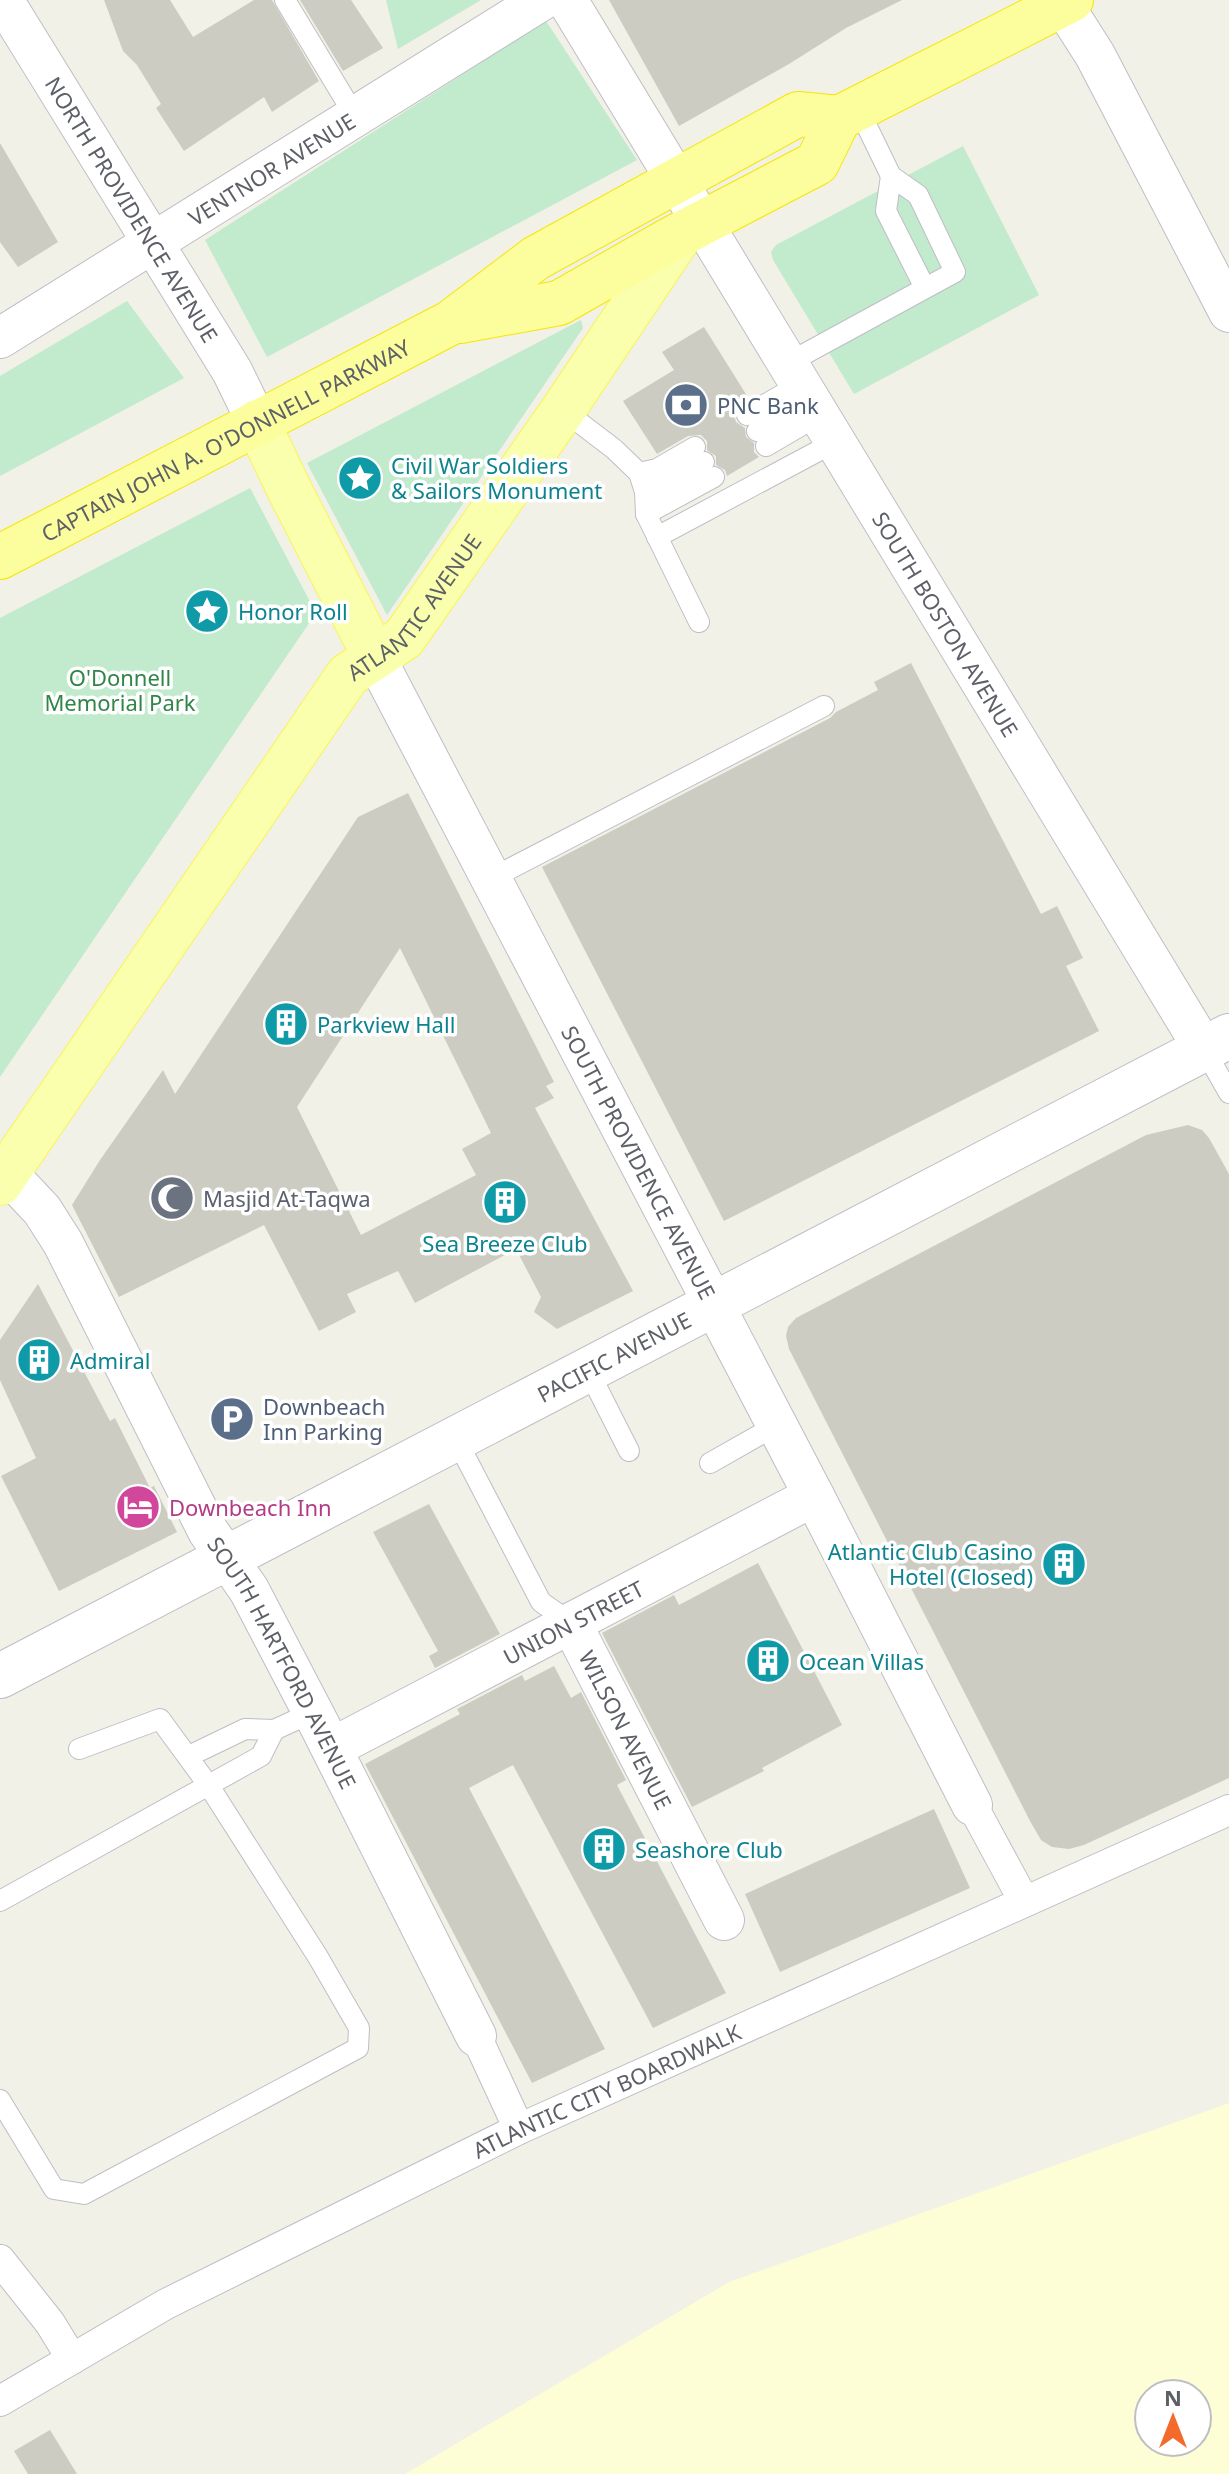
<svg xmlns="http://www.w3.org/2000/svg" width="1229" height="2474" font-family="'Noto Sans',sans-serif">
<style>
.green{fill:#c2eacc}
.sand{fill:#fdfdd6;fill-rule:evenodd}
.building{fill:#ccccc3;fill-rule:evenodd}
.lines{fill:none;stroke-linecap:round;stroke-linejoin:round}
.service-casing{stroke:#bebec6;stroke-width:22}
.pedestrian-casing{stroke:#bebec6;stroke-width:32}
.minor-casing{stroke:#bebec6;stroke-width:42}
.tertiary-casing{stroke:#bebec6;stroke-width:46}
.primary-casing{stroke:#faf457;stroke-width:46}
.trunk-casing{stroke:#f7e600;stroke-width:46}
.service{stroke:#fff;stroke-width:20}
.pedestrian{stroke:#fff;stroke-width:30}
.minor{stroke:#fff;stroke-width:40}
.tertiary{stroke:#fff;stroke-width:44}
.primary{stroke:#f9ffad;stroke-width:44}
.trunk{stroke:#fcfe9e;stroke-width:44}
.labels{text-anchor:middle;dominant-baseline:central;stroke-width:7;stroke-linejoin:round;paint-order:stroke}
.street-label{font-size:22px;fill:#5e6068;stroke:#fff}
.service-label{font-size:22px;fill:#4e5e75;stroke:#fff;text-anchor:start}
.culture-label{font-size:22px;fill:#0d838f;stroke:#fff;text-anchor:start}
.park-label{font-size:22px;fill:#308548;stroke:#fff}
.worship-label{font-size:22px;fill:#5b616d;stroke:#fff;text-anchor:start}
.hotel-label{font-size:22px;fill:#b23c85;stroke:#fff;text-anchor:start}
</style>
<rect width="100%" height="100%" fill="#f1f1e7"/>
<g class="green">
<polygon points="386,0 481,0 398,49"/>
<polygon points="546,21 637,160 267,357 205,240"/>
<polygon points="963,146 1039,295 854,394 773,260 771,252 776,245"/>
<polygon points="127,301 184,378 0,476 0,376"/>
<polygon points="581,320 583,328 387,615 307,463"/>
<polygon points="250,488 316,613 0,1077 0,618"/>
</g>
<path class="sand" d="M 1229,2103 L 1229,2474 L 405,2474 L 729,2282 ZM 1197,2394 L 1197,2442 L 1149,2442 L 1149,2394 Z"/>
<g class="building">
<polygon points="104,0 170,0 193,37 254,0 272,0 319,81 272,112 264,97 184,151 156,108 161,104 137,65 123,51"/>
<polygon points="300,0 351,0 383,48 343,71"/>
<polygon points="609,0 902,0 846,28 789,64 679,126"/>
<polygon points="0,143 58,242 18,267 0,242"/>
<polygon points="704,327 749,399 736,408 734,416 736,422 745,428 746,437 754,443 754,452 759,457 727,476 725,470 716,465 716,456 707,450 707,441 701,435 688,436 657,454 623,401 674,370 662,352"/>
<polygon points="911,663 1041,914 1057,906 1083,958 1066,966 1099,1031 724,1221 542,867 830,718 836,712 878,690 874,682"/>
<path d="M 408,793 L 554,1082 L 546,1086 L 554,1098 L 535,1108 L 633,1291 L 557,1329 L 534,1312 L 541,1297 L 516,1249 L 415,1303 L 398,1271 L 347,1294 L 356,1312 L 319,1331 L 264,1225 L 119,1297 L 72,1205 L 100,1160 L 163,1070 L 175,1094 L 358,817 ZM 400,948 L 491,1133 L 462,1149 L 476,1175 L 361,1235 L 297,1107 Z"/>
<polygon points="1188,1125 1202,1130 1209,1138 1229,1174 1229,1778 1084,1845 1069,1849 1052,1847 1041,1840 1030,1821 789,1349 786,1336 788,1327 796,1318 1146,1135"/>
<polygon points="38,1284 110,1421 115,1418 150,1488 154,1486 177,1532 59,1591 1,1476 36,1458 0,1380 0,1340"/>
<polygon points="429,1504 500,1634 435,1668 429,1656 438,1651 373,1532"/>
<polygon points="758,1563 842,1725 762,1768 764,1771 692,1807 602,1633 674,1595 679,1605"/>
<polygon points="554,1666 571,1698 581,1692 626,1780 617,1785 726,1993 653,2028 513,1765 469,1788 605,2049 532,2083 365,1764 460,1714 457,1709 522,1675 525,1681"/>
<polygon points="934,1809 970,1888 780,1972 745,1894"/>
<polygon points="50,2430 77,2474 28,2474 14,2451"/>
</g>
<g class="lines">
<g class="service-casing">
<g id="service">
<polyline points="285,0 355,116"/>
<polyline points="891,176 886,211 925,288"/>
<polyline points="788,363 955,272 918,195 891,176 858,108"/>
<polyline points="563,410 614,449 639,473 645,492 646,514 699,622"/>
<polyline points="747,415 801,384"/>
<polyline points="757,431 810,399"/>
<polyline points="766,446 819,415"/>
<polyline points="639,473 657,469 695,447"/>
<polyline points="645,492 666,484 704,462"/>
<polyline points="646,514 714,477"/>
<polyline points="657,537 835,442"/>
<polyline points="492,878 824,706"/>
<polyline points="1204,1049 1229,1093"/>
<polyline points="588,1370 629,1451"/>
<polyline points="456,1439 541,1602 571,1623"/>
<polyline points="710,1463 777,1425"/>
<polyline points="189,1756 245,1729 274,1730 313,1712"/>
<polyline points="0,1901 261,1756 274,1730"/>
<polyline points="0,2100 54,2189 84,2194 358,2048 359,2028 318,1957 209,1786 160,1719 79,1749"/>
</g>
</g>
<g class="pedestrian-casing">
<g id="pedestrian">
<polyline points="972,1805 1024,1901"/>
<polyline points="476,2036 519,2129"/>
<polyline points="0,2260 50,2323 72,2359"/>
<path id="s1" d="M 0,2401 L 166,2304 L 519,2129 L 1229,1810"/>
</g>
</g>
<g class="minor-casing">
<g id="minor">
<path id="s2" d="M 3,0 L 232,371 L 257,422"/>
<path id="s3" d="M 567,0 L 1204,1049"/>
<polyline points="1060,0 1095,55 1229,312"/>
<path id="s4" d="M 0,338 L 542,0"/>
<path id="s5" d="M 375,657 L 814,1496 L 972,1805"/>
<path id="s6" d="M 7,1173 L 42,1210 L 63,1243 L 208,1531 L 249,1590 L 320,1726 L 476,2036"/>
<path id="s7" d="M 571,1623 L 724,1920"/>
<path id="s8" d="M 332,1748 L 814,1496"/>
</g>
</g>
<g class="tertiary-casing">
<g id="tertiary">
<path id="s9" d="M 0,1676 L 1229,1036"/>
</g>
</g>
<g class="primary-casing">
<g id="primary">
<polyline points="257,422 289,489 375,657"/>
<path id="s10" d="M 0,1183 L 348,675 L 404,638 L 563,410 L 681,234"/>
</g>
</g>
<g class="trunk-casing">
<g id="trunk">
<polyline points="460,321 559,303 666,242 817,163 839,118 1071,0"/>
<path id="s11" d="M 0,557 L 450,323 L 536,258 L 798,114 L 839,118"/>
</g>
</g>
<use href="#service" class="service"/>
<use href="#pedestrian" class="pedestrian"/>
<use href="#minor" class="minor"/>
<use href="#tertiary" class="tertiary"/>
<use href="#primary" class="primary"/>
<use href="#trunk" class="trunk"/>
</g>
<defs>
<g id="bank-disc" transform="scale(2.3)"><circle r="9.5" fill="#5c6f8a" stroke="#fff"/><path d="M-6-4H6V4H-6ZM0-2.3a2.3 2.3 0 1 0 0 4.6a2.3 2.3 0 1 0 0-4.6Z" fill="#fff"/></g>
<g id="sight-disc" transform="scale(2.3)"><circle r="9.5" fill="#0f9aa8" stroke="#fff"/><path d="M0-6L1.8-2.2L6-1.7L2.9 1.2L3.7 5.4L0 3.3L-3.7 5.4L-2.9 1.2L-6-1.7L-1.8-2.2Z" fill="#fff"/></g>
<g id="building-disc" transform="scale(2.3)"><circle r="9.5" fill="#0f9aa8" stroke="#fff"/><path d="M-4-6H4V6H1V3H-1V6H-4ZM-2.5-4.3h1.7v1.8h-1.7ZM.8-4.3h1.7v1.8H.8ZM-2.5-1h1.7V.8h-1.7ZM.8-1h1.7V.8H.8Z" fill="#fff"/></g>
<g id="mosque-disc" transform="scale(2.3)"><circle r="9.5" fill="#6b7280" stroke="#fff"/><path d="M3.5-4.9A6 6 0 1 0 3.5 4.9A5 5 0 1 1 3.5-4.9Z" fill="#fff"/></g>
<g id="parking-disc" transform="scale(2.3)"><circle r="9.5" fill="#5c6f8a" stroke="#fff"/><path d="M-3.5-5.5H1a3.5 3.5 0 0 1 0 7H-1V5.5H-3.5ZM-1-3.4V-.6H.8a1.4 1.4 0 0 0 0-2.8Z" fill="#fff"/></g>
<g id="hotel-disc" transform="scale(2.3)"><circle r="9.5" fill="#d1479c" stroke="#fff"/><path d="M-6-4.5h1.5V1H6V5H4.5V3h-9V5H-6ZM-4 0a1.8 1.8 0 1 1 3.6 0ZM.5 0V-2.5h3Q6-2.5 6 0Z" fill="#fff"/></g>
</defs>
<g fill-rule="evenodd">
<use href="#bank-disc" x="686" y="405"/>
<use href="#sight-disc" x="360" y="478"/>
<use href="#sight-disc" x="207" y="611"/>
<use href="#building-disc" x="286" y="1024"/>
<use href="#mosque-disc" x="172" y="1198"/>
<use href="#building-disc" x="505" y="1202"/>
<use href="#building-disc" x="39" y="1360"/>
<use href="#parking-disc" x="232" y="1419"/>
<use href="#hotel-disc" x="138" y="1507"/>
<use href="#building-disc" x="1064" y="1564"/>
<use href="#building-disc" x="768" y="1661"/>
<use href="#building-disc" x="604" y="1849"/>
</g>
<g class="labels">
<g class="street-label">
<text stroke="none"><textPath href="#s4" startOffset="320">VENTNOR AVENUE</textPath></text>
<text stroke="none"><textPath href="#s2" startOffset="246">NORTH PROVIDENCE AVENUE</textPath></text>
<text stroke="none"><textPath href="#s11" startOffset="254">CAPTAIN JOHN A. O'DONNELL PARKWAY</textPath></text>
<text stroke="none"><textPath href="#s10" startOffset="712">ATLANTIC AVENUE</textPath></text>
<text stroke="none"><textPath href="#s3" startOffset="730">SOUTH BOSTON AVENUE</textPath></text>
<text stroke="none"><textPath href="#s5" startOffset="570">SOUTH PROVIDENCE AVENUE</textPath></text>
<text stroke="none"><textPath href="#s9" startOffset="692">PACIFIC AVENUE</textPath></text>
<text stroke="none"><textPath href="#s8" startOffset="272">UNION STREET</textPath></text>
<text stroke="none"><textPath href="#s6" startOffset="564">SOUTH HARTFORD AVENUE</textPath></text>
<text stroke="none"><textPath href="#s7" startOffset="120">WILSON AVENUE</textPath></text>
<text stroke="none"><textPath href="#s1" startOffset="682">ATLANTIC CITY BOARDWALK</textPath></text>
</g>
<g class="service-label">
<text x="717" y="405">PNC Bank</text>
<text x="263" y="1406">Downbeach<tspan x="263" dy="25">Inn Parking</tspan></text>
</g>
<g class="culture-label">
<text x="391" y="465">Civil War Soldiers<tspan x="391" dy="25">&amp; Sailors Monument</tspan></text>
<text x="238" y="611">Honor Roll</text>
<text x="317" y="1024">Parkview Hall</text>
<text x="505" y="1243" text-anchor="middle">Sea Breeze Club</text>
<text x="70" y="1360">Admiral</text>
<text x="1033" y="1551" text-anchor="end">Atlantic Club Casino<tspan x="1033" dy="25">Hotel (Closed)</tspan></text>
<text x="799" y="1661">Ocean Villas</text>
<text x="635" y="1849">Seashore Club</text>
</g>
<g class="park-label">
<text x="120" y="677">O'Donnell<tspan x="120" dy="25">Memorial Park</tspan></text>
</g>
<g class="worship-label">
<text x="203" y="1198">Masjid At-Taqwa</text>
</g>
<g class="hotel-label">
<text x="169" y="1507">Downbeach Inn</text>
</g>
</g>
<g transform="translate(1173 2418)"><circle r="38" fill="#ffffff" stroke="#bfbfc3" stroke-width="2"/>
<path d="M0-6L14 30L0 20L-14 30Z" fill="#f46a2a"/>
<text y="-12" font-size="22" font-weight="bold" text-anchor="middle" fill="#5e6068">N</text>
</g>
</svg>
